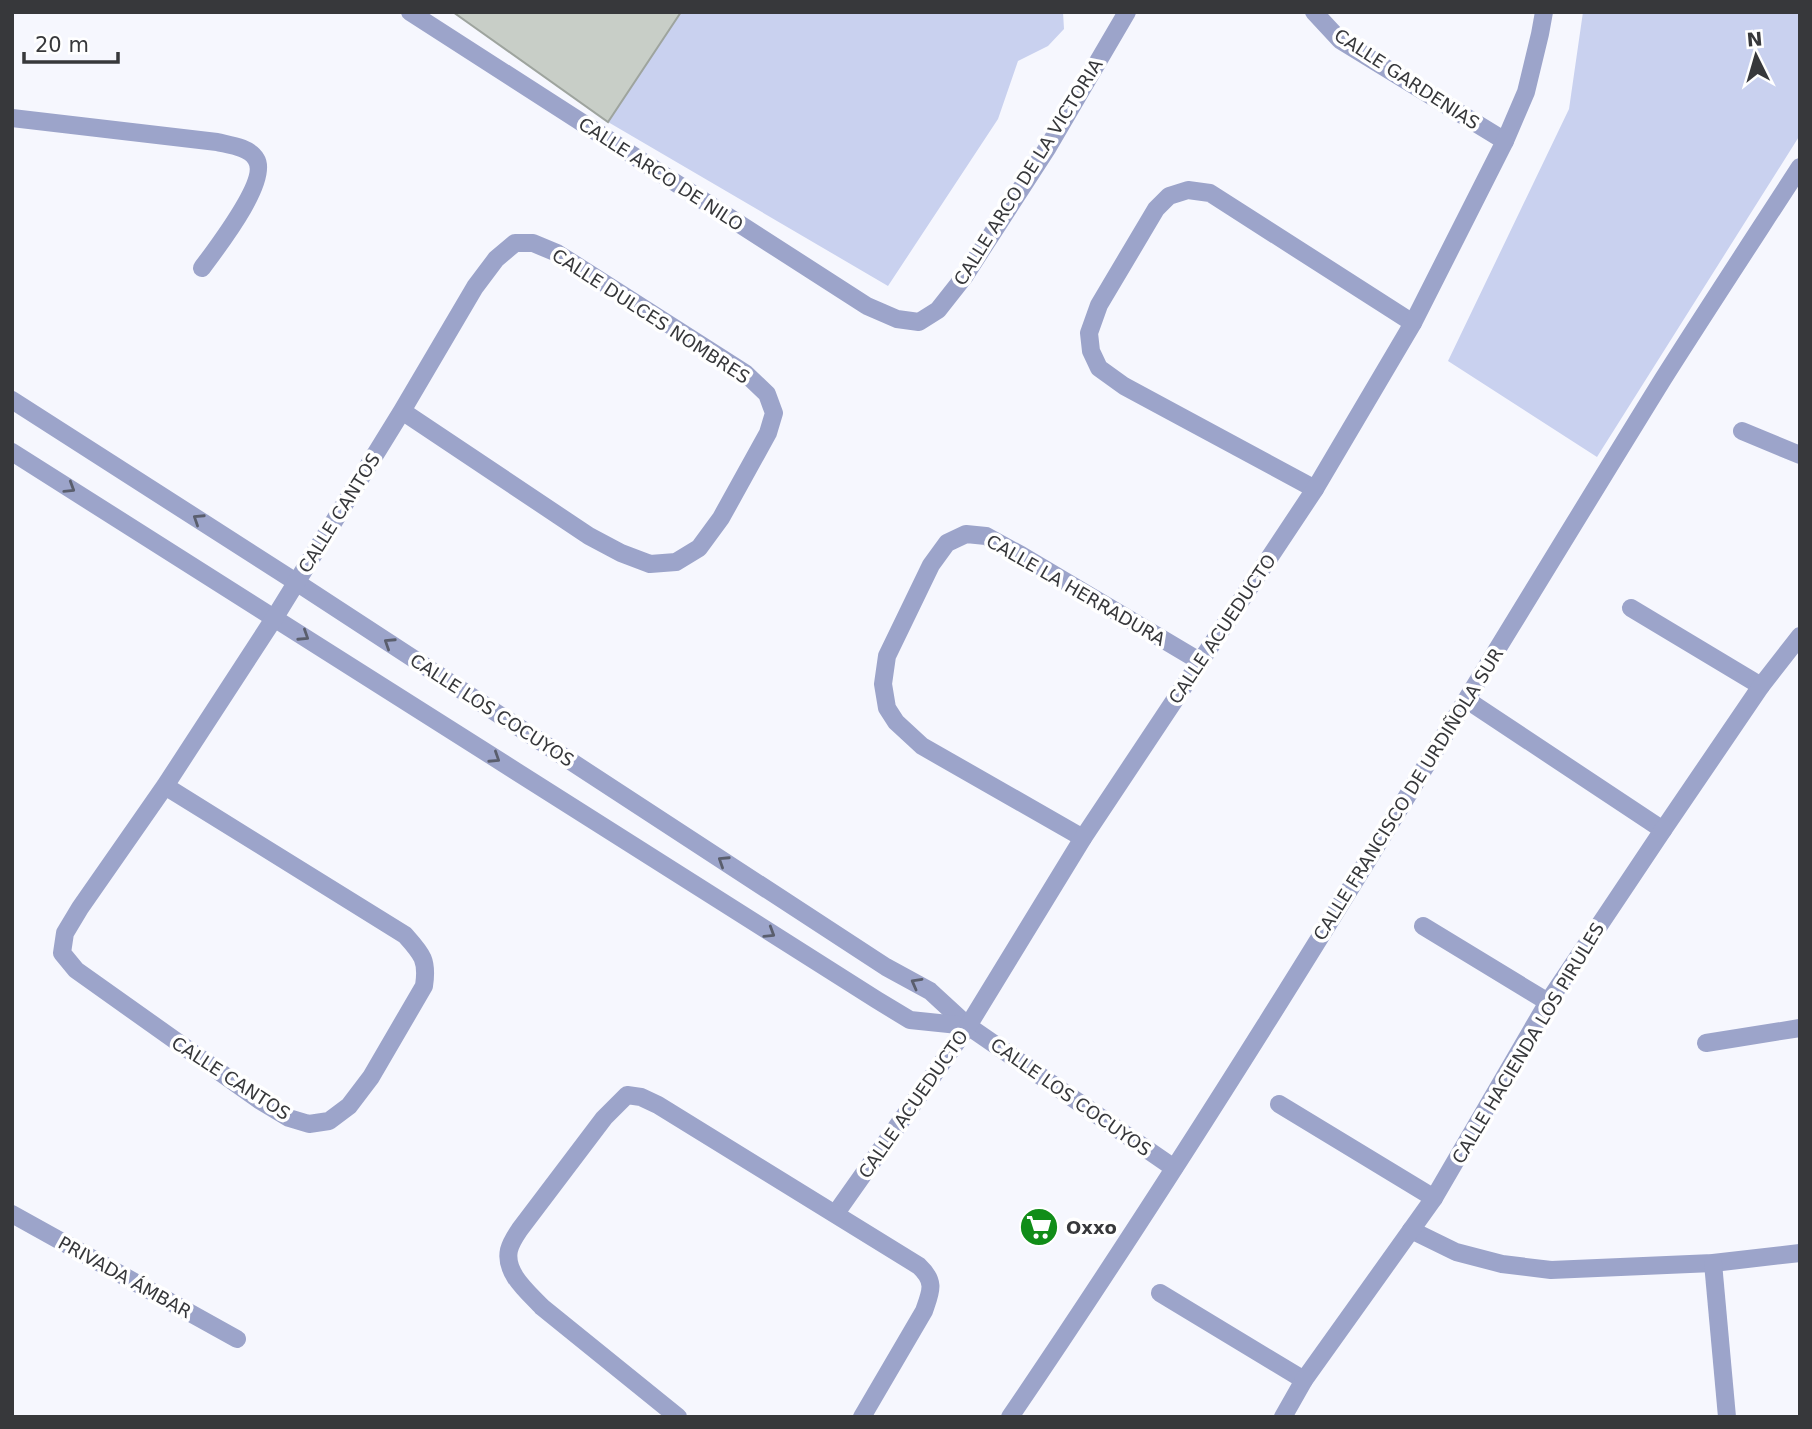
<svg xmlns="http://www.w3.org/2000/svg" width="1812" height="1429" font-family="'DejaVu Sans',sans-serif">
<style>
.green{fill:#c9d1ef}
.building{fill:#c8cec7;stroke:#9ea49e;stroke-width:2}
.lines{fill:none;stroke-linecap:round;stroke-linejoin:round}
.minor{stroke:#9ca4ca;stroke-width:18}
.tertiary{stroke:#9ca4ca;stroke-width:18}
.oneway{stroke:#5a5e6d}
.labels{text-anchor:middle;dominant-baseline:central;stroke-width:7;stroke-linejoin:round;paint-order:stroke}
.street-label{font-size:18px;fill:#37383b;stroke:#fff}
.poi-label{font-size:18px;font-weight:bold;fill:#37383b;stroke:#fff;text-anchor:start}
</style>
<rect width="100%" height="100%" fill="#f6f7fe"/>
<g class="green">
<polygon points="679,12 1063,12 1064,29 1048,46 1018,61 998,119 888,286 608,122"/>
<polygon points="1583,12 1800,12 1800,135 1597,457 1448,361 1569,109"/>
</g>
<polygon class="building" points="453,12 681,12 608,122"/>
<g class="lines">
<g class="minor">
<polyline points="410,12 867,306 897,319 919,322 938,310 964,277 1048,147 1127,12"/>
<polyline points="1314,12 1340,40 1505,141"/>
<path d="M 12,118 L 217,142 C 229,145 249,147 256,159 C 270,180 215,250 202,268"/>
<polyline points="12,400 296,582 886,967 930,991 968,1026 1174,1168"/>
<polyline points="1742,431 1800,455"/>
<polyline points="12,452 877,1000 910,1020 968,1026"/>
<polyline points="1315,489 1124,386 1099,368 1091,351 1089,333 1099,305 1156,209 1169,196 1188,190 1210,193 1413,323"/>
<polyline points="1631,608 1761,686"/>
<polyline points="1467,700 1663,830"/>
<path d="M 165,786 L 405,935 C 422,954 428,960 424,986 L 371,1077 L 349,1106 L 329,1121 L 309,1124 L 289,1118 L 259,1100 L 76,970 L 62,953 L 65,933 L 80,908 L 165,786 L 275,617 L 402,411 L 475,287 L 496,259 L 515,243 L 533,243 L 557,253 L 745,373 L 767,394 L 774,413 L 768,433 L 721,518 L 699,548 L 676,562 L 650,564 L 621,553 L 589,536 L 402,411"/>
<polyline points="1083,838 922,746 896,722 887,708 883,684 887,656 931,565 947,543 966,534 986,536 1021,555 1201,662"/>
<polyline points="1423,926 1548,1002"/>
<polyline points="1706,1043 1800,1028"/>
<polyline points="1279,1104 1434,1198"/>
<polyline points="836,1213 968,1026 1083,838 1315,489 1413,323 1505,141 1526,92 1540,34 1544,12"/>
<polyline points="12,1214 237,1339"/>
<polyline points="1411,1230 1456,1252 1502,1264 1551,1270 1713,1263 1800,1253"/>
<polyline points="1713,1263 1727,1417"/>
<polyline points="1160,1293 1304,1380"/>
<path d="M 678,1417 L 542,1307 C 528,1292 504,1273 509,1250 C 511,1242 516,1235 520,1229 L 604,1118 L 627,1095 L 641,1097 L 658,1105 L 919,1266 C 936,1282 931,1291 924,1311 L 862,1417"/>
<polyline points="1283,1417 1304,1380 1434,1198 1548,1002 1663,830 1761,686 1800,636"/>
</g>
<path class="tertiary" d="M 1010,1417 C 1240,1079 1448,727 1663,379 C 1708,308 1754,238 1800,167"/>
</g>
<defs><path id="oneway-chevron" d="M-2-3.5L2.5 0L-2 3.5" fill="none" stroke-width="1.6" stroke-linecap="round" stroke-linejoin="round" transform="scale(1.75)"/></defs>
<g class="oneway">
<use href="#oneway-chevron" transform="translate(70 488) rotate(32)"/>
<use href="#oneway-chevron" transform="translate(198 519) rotate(-147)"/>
<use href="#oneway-chevron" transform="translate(304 636) rotate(33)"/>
<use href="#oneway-chevron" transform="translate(389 643) rotate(-147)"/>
<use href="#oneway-chevron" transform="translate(495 758) rotate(33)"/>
<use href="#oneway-chevron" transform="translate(723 861) rotate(-147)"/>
<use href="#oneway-chevron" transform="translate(770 933) rotate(32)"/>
<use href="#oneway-chevron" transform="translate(916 983) rotate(-151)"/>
</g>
<defs>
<g id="supermarket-disc" transform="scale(2.0125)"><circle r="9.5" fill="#118d19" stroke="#fff"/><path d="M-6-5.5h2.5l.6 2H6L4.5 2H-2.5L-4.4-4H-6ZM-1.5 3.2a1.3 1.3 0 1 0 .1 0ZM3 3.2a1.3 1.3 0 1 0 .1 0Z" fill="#fff"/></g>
</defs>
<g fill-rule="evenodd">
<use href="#supermarket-disc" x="1039" y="1227"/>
</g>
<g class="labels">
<g class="street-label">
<text transform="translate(1407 79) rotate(33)">CALLE GARDENIAS</text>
<text transform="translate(1028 172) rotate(-58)">CALLE ARCO DE LA VICTORIA</text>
<text transform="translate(661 174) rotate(33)">CALLE ARCO DE NILO</text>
<text transform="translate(651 316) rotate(33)">CALLE DULCES NOMBRES</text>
<text transform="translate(339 513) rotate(-58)">CALLE CANTOS</text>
<text transform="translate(1076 590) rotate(30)">CALLE LA HERRADURA</text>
<text transform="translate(1222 629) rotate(-56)">CALLE ACUEDUCTO</text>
<text transform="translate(492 710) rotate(33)">CALLE LOS COCUYOS</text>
<text transform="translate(1408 794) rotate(-58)">CALLE FRANCISCO DE URDIÑOLA SUR</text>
<text transform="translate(1528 1043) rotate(-59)">CALLE HACIENDA LOS PIRULES</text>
<text transform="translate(231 1078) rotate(33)">CALLE CANTOS</text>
<text transform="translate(1071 1097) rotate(35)">CALLE LOS COCUYOS</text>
<text transform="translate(913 1104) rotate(-55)">CALLE ACUEDUCTO</text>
<text transform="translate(125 1277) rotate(29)">PRIVADA ÁMBAR</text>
</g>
<g class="poi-label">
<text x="1066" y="1227">Oxxo</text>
</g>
</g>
<rect width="1812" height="1429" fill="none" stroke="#37383b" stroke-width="28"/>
<g transform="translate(1756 56) rotate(355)" stroke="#ffffff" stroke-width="5" paint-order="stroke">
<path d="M0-5L12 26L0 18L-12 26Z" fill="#37383b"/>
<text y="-10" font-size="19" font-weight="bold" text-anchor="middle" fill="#37383b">N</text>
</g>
<path d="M24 52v10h94v-10" fill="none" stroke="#37383b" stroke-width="3.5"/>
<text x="35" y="52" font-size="21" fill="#37383b" stroke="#ffffff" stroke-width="5" paint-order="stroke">20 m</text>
</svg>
